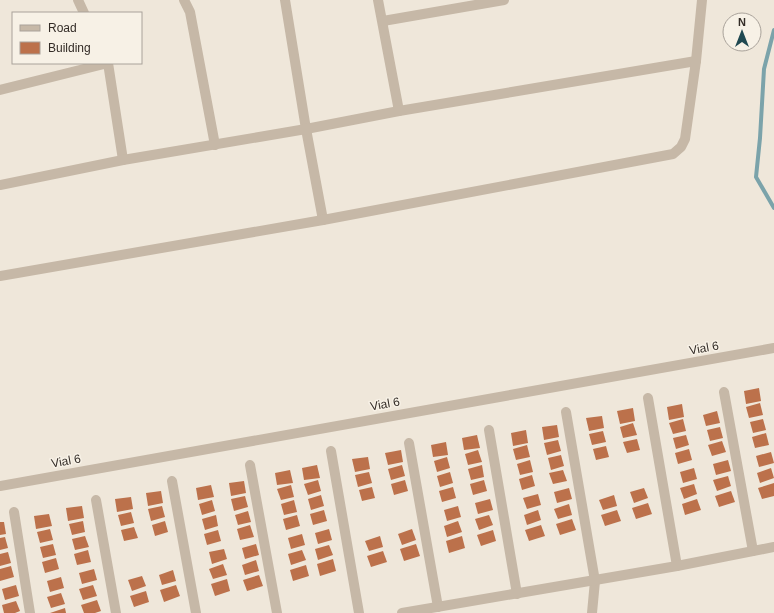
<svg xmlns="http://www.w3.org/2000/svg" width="774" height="613" font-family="Helvetica,sans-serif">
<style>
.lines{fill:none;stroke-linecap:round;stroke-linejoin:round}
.stream{stroke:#7ba3aa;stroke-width:4}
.building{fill:#bc714b}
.street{stroke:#c6b8a7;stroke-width:10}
.labels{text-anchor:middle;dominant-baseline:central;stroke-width:3;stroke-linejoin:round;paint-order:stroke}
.street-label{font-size:12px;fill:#332c27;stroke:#f7f1e6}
</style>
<rect width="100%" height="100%" fill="#efe7da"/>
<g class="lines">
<polyline class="stream" points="774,30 764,69 760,138 756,177 774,208"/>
</g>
<g class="building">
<polygon points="759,388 761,401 746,404 744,391"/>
<polygon points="760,403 763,415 749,418 746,407"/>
<polygon points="682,404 684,417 669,420 667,407"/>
<polygon points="633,408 635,421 620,424 617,411"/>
<polygon points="717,411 720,423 706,426 703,415"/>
<polygon points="602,416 604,428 589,431 586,418"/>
<polygon points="683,419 686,431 673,434 669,423"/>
<polygon points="763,419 766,430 753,433 750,422"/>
<polygon points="633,423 637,435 623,438 620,427"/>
<polygon points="557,425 559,437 544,440 542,427"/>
<polygon points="720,427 723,438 710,441 707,430"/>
<polygon points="526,430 528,443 513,446 511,433"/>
<polygon points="603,431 606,442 592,445 589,434"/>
<polygon points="766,433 769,445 755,448 752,437"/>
<polygon points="477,435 480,448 464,450 462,438"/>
<polygon points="686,435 689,445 676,449 673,438"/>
<polygon points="637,439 640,450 627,453 623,442"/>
<polygon points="558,440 561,451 547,455 544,443"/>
<polygon points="722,441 726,452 712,456 708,445"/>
<polygon points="446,442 448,455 433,457 431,445"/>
<polygon points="527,445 530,457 516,460 513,449"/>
<polygon points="606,446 609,457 596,460 593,449"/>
<polygon points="689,449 692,460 678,464 675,453"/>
<polygon points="401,450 403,462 388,465 385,453"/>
<polygon points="478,450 482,462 468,465 465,454"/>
<polygon points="771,452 774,463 759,467 756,456"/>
<polygon points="561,455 564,466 551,470 548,458"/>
<polygon points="368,457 370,469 355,472 352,459"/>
<polygon points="447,457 450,468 437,472 434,461"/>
<polygon points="530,460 533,472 520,475 517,464"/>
<polygon points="728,460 731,471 716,475 713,464"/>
<polygon points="317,465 320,478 304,480 302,468"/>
<polygon points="402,465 405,476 391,480 388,469"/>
<polygon points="482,465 484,477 471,480 468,469"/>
<polygon points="694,468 697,479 683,483 680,472"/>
<polygon points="771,468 774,478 760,483 757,473"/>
<polygon points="290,470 293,483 277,485 275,473"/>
<polygon points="563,470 567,481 553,484 549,473"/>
<polygon points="369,472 372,483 358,487 355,475"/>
<polygon points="450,472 453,483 440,487 437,476"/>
<polygon points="532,475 535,486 522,490 519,479"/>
<polygon points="728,476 731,486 717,491 713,480"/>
<polygon points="318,480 321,491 308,495 304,484"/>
<polygon points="405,480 408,491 394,495 391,484"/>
<polygon points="484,480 487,491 473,495 470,484"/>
<polygon points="244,481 246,493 231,496 229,483"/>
<polygon points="774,483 774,496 762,499 758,488"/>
<polygon points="694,484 697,494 684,499 680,488"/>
<polygon points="211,485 214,497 198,500 196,488"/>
<polygon points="291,485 294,497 281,500 277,489"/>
<polygon points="372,487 375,498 362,501 359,490"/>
<polygon points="453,487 456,498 442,502 439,491"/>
<polygon points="569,488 572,499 557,503 554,492"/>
<polygon points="644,488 648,498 634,503 630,492"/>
<polygon points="161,491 163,503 148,506 146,493"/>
<polygon points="731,491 735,502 719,507 715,496"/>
<polygon points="538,494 541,505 527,509 523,498"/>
<polygon points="321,495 324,506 311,510 308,499"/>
<polygon points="614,495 617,506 603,510 599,500"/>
<polygon points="245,496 248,507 234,511 231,499"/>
<polygon points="131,497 133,509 117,512 115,499"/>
<polygon points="490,499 493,510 478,514 475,503"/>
<polygon points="697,499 701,510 685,515 682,504"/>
<polygon points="212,500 215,511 202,515 199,504"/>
<polygon points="294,500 297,512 284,515 281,504"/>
<polygon points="648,503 652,514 636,519 632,508"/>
<polygon points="569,504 572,515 558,519 554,509"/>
<polygon points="82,506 84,518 68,521 66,508"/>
<polygon points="162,506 165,517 151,521 148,509"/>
<polygon points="458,506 461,517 447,521 444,510"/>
<polygon points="324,510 327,521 313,525 310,514"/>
<polygon points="538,510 541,520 527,525 524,515"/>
<polygon points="617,510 621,521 605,526 601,515"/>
<polygon points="248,511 251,522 238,525 235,515"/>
<polygon points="131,512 134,523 121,526 118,515"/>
<polygon points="49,514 52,526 36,529 34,516"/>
<polygon points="216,515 218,526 205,530 202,519"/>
<polygon points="297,515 300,526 286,530 283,519"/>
<polygon points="489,515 493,525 479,530 475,519"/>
<polygon points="572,519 576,530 560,535 556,524"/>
<polygon points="83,521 85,532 72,535 69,524"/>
<polygon points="165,521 168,532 155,536 152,525"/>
<polygon points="458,521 462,532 447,537 444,526"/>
<polygon points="0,522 4,522 6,534 0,535"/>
<polygon points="250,525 254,537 240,540 237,529"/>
<polygon points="541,525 545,536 529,541 525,530"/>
<polygon points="134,527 138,538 124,541 121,530"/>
<polygon points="50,529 53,540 40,543 37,532"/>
<polygon points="329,529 332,540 318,544 315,533"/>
<polygon points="412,529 416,540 402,545 398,534"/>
<polygon points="218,530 221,541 207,545 204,534"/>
<polygon points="493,530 496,541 481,546 477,535"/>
<polygon points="302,534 305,545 291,549 288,538"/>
<polygon points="85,536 89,547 75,550 72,539"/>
<polygon points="380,536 383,547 369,551 365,541"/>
<polygon points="462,536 465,548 449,553 446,541"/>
<polygon points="5,537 8,548 0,550 0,538"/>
<polygon points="53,544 56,555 43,558 40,547"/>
<polygon points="256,544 259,555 245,559 242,548"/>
<polygon points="416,544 420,556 404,561 400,549"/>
<polygon points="329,545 333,555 318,560 315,549"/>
<polygon points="224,549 227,559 212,564 209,552"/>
<polygon points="88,550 91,562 77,565 74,554"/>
<polygon points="302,550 306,560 291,565 288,554"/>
<polygon points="383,551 387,562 371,567 367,556"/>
<polygon points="8,552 11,563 0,566 0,554"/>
<polygon points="56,558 59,569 45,573 42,562"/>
<polygon points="333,559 336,571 320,576 317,564"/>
<polygon points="256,560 259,571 245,575 242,565"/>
<polygon points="223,564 227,575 213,579 209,569"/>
<polygon points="306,565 309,576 293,581 290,570"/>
<polygon points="11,566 14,577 0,581 0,569"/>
<polygon points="94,569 97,580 82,584 79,573"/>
<polygon points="173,570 176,581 162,585 159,575"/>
<polygon points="259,575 263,586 247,591 243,580"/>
<polygon points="142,576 146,586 132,591 128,580"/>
<polygon points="61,577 64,588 50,592 47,581"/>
<polygon points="227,579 230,591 215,596 211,584"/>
<polygon points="16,585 19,596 5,600 2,589"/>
<polygon points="93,585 97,596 83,600 79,589"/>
<polygon points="176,585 180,596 164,602 160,590"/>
<polygon points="146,591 149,602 134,607 130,596"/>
<polygon points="61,593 65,604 51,608 47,597"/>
<polygon points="97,600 101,611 95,613 84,613 81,605"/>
<polygon points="16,601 20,611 15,613 4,613 2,605"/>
<polygon points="65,608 66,613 50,613"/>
</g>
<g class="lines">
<g class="street">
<polyline points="78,0 84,13"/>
<polyline points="184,0 190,12 215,145"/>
<polyline points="285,0 306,129 323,220"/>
<polyline points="378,0 399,111"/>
<polyline points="383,21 504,0"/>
<polyline points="0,90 108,63 123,160"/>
<polyline points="0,185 123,160 306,129 399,111 696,61"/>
<polyline points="0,276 323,220 673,154 681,147 685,139 696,61 702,0"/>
<polyline points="724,392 753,551"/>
<polyline points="648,398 677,566"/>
<polyline points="566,412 595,581 592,613"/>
<polyline points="489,430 517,594"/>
<polyline points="409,443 438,607"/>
<polyline points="331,451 359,613"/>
<polyline points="250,465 277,613"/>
<polyline points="172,481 196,613"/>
<polyline points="0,486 774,348"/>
<polyline points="96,500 116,613"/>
<polyline points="14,512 30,613"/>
<polyline points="402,613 677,566 774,547"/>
</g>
</g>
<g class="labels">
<g class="street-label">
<text transform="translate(704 348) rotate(-10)">Vial 6</text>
<text transform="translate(385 404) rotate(-10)">Vial 6</text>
<text transform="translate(66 461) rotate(-10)">Vial 6</text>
</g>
</g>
<rect x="12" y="12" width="130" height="52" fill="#f7f1e6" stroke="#a9a29a"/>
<rect x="20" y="25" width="20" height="6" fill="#c6b8a7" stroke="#a9a29a"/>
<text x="48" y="32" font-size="12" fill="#332c27">Road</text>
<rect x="20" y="42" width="20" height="12" fill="#bc714b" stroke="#a9a29a"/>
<text x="48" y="52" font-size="12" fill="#332c27">Building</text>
<g transform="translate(742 32)"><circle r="19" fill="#f7f1e6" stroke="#a9a29a"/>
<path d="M0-3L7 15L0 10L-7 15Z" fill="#204951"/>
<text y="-6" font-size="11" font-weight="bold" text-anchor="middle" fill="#332c27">N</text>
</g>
</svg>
